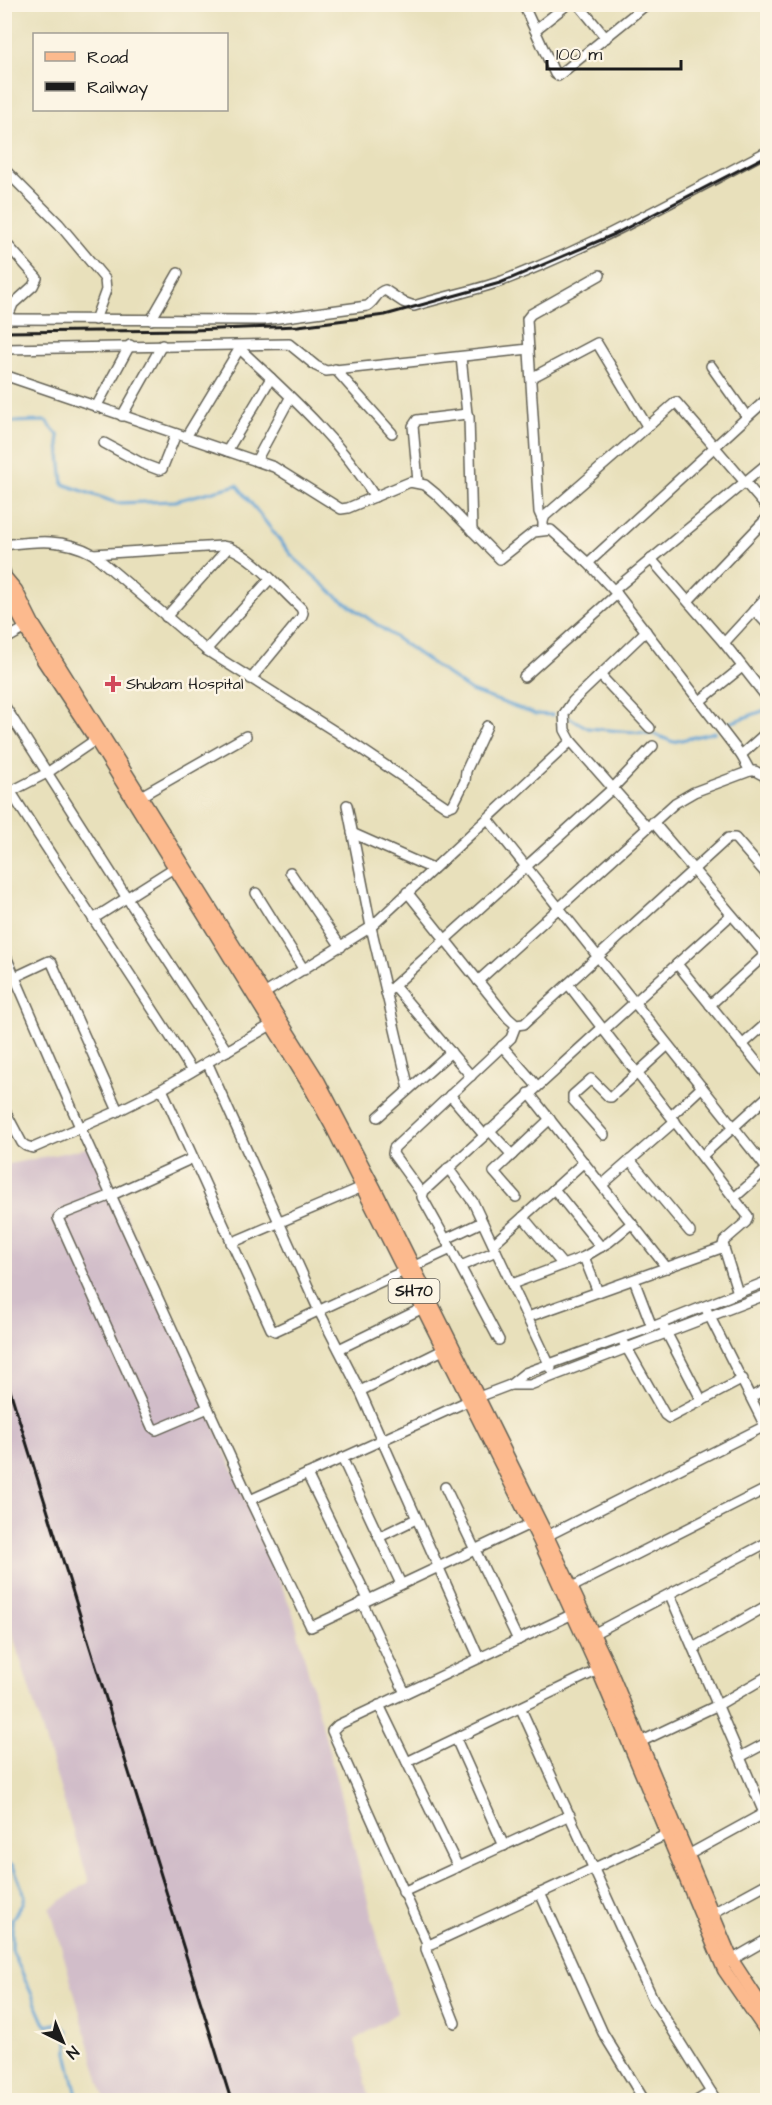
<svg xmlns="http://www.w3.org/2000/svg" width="772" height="2105" font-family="'Architects Daughter',sans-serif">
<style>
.industrial{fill:#d1bdc9}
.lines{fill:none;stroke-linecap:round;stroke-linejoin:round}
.stream{stroke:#60a2d4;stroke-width:3}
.minor-casing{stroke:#636154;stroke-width:12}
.major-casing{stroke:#636154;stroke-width:15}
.minor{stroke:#fff;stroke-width:9}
.major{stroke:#fcba8e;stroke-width:12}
.rail{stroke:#1c1c1c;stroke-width:3}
.poi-dot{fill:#d1495b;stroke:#fcf5e5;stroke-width:2}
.labels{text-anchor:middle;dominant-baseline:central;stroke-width:5;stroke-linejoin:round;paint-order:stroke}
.shield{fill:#fcf5e5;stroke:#5f5d58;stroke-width:1.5}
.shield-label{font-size:15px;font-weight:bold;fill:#1c1c1c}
.poi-label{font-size:16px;fill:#1c1c1c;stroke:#fcf5e5;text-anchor:start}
</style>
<rect width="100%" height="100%" fill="#fcf5e5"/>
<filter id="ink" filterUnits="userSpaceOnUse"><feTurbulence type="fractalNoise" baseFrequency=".0167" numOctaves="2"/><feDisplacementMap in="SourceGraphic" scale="12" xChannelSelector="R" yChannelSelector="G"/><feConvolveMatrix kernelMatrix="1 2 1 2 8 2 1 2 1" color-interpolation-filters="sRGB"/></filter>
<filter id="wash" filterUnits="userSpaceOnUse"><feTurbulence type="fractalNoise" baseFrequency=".008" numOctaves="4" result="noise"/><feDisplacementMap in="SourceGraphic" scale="24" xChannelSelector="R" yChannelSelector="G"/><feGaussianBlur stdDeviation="1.35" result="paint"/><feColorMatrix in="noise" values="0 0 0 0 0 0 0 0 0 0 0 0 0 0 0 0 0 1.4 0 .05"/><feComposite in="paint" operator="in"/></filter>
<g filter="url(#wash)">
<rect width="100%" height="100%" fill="#e8e0bb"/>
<polygon class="industrial" points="97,1146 293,1613 397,2013 355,2040 370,2100 105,2100 50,1908 89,1882 5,1610 4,1165"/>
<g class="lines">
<g class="stream">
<polyline points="4,419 7,422 46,421 58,435 63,484 117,503 175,501 237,485 292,556 335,595 471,691 535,714 553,715"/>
<polyline points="570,718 588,728 654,734 673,742 715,732"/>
<polyline points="724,725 768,709"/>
<polyline points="4,1861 13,1866 25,1896 23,1903 12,1919 12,1950 44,2022 47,2026 60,2023 68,2031 68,2057 78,2100"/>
</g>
</g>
</g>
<g filter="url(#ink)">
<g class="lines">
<g class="minor-casing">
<g id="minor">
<polyline points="523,4 555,74 558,76 647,4"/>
<polyline points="578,4 606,38"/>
<polyline points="535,30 568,4"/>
<polyline points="4,169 59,224 105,279 106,290 95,320"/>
<polyline points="4,241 37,278 33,286 13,304 7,319"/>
<path d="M 4,319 L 264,320 L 367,306 C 375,302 376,292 385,290 L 403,302 L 414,306 C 443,297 473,291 502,281 C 594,246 680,197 768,151"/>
<polyline points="151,320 178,273"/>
<polyline points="4,349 289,344 316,366 326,371 529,349"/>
<path d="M 240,349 C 288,394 340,440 375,497"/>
<polyline points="461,357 467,414"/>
<polyline points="711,366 747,417"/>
<polyline points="335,369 392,433"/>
<polyline points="4,375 274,467 341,509 348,508 410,482 425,485 436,494 500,559 534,532 551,530 588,563 617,594 741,755 750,771"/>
<polyline points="531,378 597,343 647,426"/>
<polyline points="96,407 130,345"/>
<polyline points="122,416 162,345"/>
<polyline points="186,437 241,346"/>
<polyline points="104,443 143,464 159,470 162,469 176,434"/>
<polyline points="227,451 271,378"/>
<polyline points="256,461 290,398"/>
<polyline points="418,482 413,426 417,420 467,414 469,417 472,531"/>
<polyline points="543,521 539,512 527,319 531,314 600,275"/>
<polyline points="543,530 543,521 545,516 676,402 768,509"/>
<path d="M 4,545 C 37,541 64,538 93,554 L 206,650 L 339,734 L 447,807 L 453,805 L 465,781 L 466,771 L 487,726"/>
<path d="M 93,554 L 222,546 C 247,549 282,591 301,608 L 303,613 L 301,618 L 251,679"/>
<polyline points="651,559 724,643 768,699"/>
<polyline points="588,563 768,398"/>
<polyline points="614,590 768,463"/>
<polyline points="688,601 768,517"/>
<polyline points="754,610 768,625"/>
<polyline points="166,617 229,547"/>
<polyline points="646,631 573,701 564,714 565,730 571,741 647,827"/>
<polyline points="4,640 31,625"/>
<polyline points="724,643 768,595"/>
<polyline points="206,650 270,579"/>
<polyline points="600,675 650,728"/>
<polyline points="524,677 617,594"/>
<polyline points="700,701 742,667"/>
<polyline points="4,705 127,898 227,1051"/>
<polyline points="741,755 768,731"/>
<path d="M 4,781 C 65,879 131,973 192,1071"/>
<polyline points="4,795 47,773 101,736"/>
<polyline points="141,796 246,736"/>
<polyline points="347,805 371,927 409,1089"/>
<polyline points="488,819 768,1170"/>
<polyline points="653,822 765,954"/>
<polyline points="352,833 433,869"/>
<polyline points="290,872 341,947"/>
<polyline points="407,892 508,1018 516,1025 524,1024 728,838 735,838 768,876"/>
<polyline points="256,893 304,970"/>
<polyline points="93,919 180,864"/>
<polyline points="4,952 80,1127 250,1500 311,1627 534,1522"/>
<polyline points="677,964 768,1076"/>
<polyline points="15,977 49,961 52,963 118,1111"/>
<polyline points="478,981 675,803 694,792 750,771 755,771 768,778"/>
<polyline points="568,984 748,1216 746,1222 724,1241 723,1245 738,1293"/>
<polyline points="394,986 471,1076"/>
<polyline points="386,993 612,789 653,746"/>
<polyline points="259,997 371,927 571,741"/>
<polyline points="710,1005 768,952"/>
<polyline points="604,1030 731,915"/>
<polyline points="742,1045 768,1022"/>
<polyline points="502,1046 537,1086"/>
<polyline points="207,1062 319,1311 360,1391 479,1658"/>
<polyline points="162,1089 271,1329 275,1331 451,1249 499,1340"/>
<polyline points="529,1093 667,1268"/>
<polyline points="450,1095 484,1135"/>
<polyline points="4,1109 22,1143 26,1146 33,1148 118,1111 162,1089 276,1022"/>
<polyline points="671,1116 702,1087"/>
<polyline points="378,1117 451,1052"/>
<polyline points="489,1130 512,1155"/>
<polyline points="604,1135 573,1100 573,1095 591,1079 609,1097 611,1097 668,1045"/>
<polyline points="702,1156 768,1096"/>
<polyline points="193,1158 112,1195 61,1215 58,1218 152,1427 156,1430 208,1408"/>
<polyline points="630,1160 690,1232"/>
<polyline points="448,1168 473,1202 551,1368"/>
<polyline points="602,1185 675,1121"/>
<polyline points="554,1189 601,1247"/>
<polyline points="422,1194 393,1154 394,1148 511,1038 516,1025"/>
<polyline points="516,1197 494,1172 550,1119"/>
<polyline points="734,1198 768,1168"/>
<polyline points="523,1217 563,1265"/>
<polyline points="446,1239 482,1222"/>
<polyline points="231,1243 367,1185"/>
<polyline points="493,1244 584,1162"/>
<polyline points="451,1249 422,1197 424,1191 602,1028"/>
<polyline points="584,1257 598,1292"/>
<polyline points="461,1266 496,1251"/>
<polyline points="634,1280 652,1327"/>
<polyline points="512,1284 584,1257 609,1242 632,1223"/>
<polyline points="707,1311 767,1430"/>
<polyline points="528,1317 724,1247"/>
<polyline points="664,1328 702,1401"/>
<polyline points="624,1343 665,1415 669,1418 743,1379"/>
<polyline points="339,1349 423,1308"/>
<polyline points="510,1385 530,1385 768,1294"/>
<polyline points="360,1391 447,1348"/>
<polyline points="751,1397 768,1388"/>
<polyline points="342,1458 401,1584"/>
<polyline points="307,1474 368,1599"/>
<polyline points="445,1487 518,1640"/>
<polyline points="250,1500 468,1401 510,1385 525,1373 652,1327 768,1281"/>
<polyline points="379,1537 416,1519"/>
<polyline points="541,1539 765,1426"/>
<polyline points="767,1557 768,1558"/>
<polyline points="566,1590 768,1488"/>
<polyline points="670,1595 764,1813"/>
<polyline points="362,1602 405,1693"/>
<polyline points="579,1611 338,1725 332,1731 427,1943 431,1944 672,1832"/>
<polyline points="593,1634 768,1542"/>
<polyline points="693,1648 768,1605"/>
<polyline points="379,1705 458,1867"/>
<polyline points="521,1709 653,1999 716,2100"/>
<polyline points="456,1739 504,1846"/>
<polyline points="636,1744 718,1705 768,1676"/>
<polyline points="740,1757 768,1742"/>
<polyline points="407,1762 602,1668"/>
<polyline points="688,1855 768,1811"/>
<polyline points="403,1892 570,1815"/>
<polyline points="540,1893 603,2033 644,2100"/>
<polyline points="713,1913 768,1883"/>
<polyline points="427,1943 426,1949 455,2023"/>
<polyline points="728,1962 768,1939"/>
<polyline points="698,2100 711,2092"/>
</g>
</g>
<g class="major-casing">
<g id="major">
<polyline points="4,572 7,594 43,660 96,740 310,1087 331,1125 539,1540 598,1670 724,1970 768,2034"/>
<polyline points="6,578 16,590 33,624 319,1082 375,1189 547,1536 608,1665 732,1960 768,2015"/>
</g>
</g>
<use href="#minor" class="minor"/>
<use href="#major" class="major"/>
<g class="rail">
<polyline points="4,332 193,330 298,326 385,315 500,283 615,234 768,155"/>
<polyline points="4,1371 231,2100"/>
</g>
</g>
</g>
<path class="poi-dot" d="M110 675h6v6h6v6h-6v6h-6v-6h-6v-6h6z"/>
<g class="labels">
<rect class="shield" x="388.5" y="1279" width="51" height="24" rx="4.5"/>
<g class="shield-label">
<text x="414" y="1291">SH70</text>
</g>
<g class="poi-label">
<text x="126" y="684">Shubam Hospital</text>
</g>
</g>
<rect width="772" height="2105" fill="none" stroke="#fcf5e5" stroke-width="24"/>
<rect x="33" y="33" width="195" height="78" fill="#fcf5e5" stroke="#a29e95" stroke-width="1.5"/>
<rect x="45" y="52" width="30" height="9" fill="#fcba8e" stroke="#a29e95" stroke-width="1.5"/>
<text x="87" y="63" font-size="18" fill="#1c1c1c">Road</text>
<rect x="45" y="82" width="30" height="9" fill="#1c1c1c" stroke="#a29e95" stroke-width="1.5"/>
<text x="87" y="93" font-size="18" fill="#1c1c1c">Railway</text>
<g transform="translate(63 2042) rotate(137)" stroke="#fcf5e5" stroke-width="4.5" paint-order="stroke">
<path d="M0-4.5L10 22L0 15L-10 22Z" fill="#1c1c1c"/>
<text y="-9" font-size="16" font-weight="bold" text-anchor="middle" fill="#1c1c1c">N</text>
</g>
<path d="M547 60v9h134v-9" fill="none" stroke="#1c1c1c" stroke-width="3"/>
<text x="556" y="60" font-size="18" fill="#1c1c1c" stroke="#fcf5e5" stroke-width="4.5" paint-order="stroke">100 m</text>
</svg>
